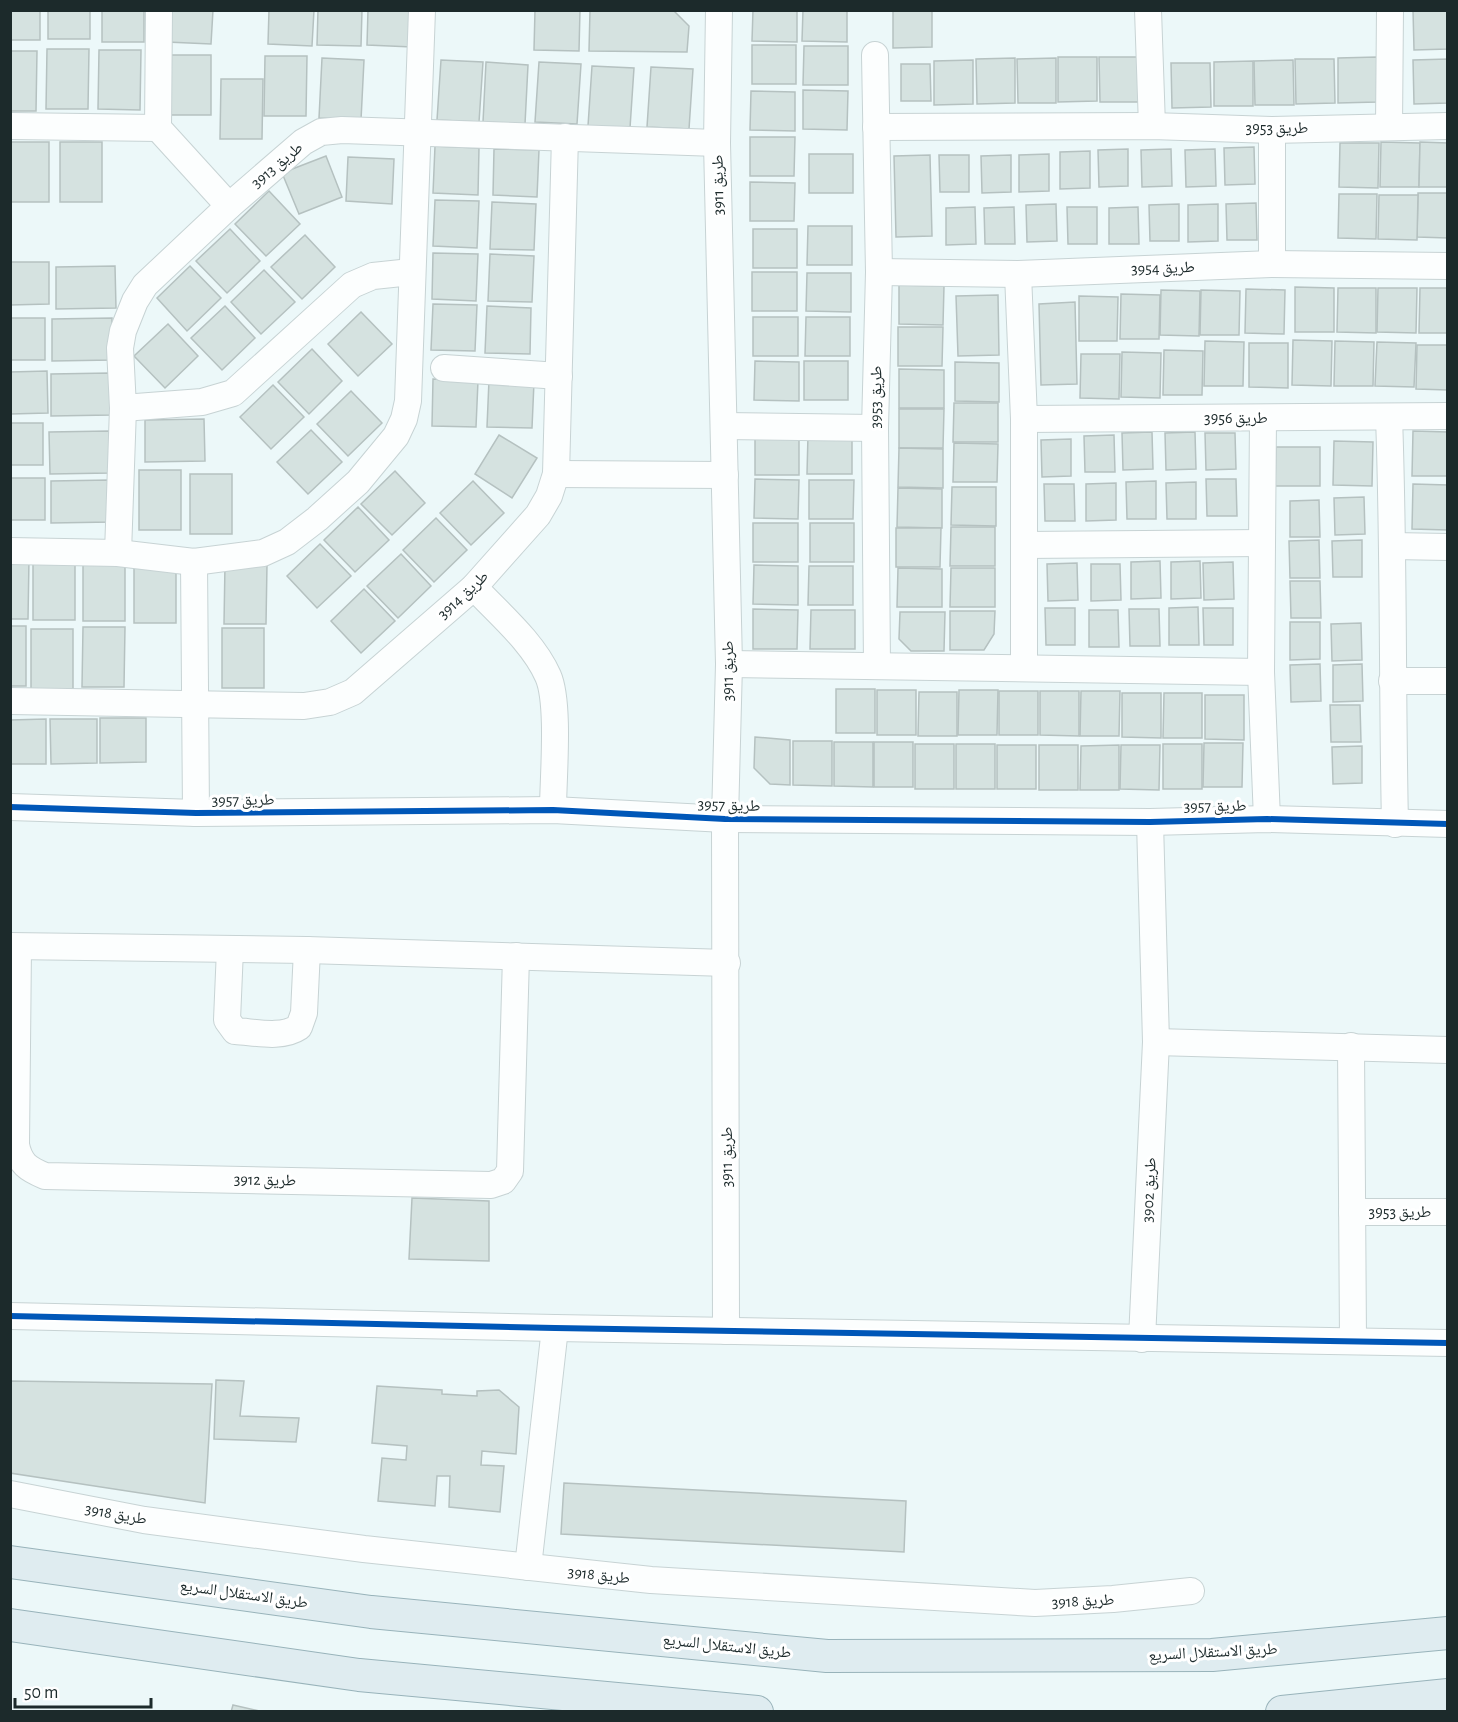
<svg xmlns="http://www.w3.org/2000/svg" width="1458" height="1722" font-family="'Alegreya Sans','Noto Naskh Arabic',sans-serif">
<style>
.building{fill:#d5e2e0;stroke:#b5c1c0;stroke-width:1.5}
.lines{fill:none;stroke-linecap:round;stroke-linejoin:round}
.minor-casing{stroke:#c7d3d4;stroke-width:28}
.major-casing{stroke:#98b3ba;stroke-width:34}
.minor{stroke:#fcfefe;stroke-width:26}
.major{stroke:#dfecf0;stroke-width:32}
.cycleway-casing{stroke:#fff;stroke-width:10}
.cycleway{stroke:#0057b8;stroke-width:6}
.labels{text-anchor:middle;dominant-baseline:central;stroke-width:6;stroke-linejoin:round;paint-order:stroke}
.street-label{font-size:16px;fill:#1c2a2b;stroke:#fff}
</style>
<rect width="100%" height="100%" fill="#ecf8f9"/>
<g class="building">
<rect x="10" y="10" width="30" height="30"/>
<rect x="48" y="10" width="42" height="29"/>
<rect x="102" y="10" width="42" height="32"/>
<polygon points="168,10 213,10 211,44 167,42"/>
<polygon points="269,10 314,10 312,46 268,44"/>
<polygon points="318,10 362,10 361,46 317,45"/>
<polygon points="368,10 413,10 412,47 367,45"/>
<polygon points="535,10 580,10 579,51 534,50"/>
<polygon points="590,10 673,10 689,26 687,52 589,51"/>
<polygon points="753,10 797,10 797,42 752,41"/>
<polygon points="803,10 847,10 847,42 802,41"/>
<polygon points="893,10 932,10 932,47 893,48"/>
<polygon points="1413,10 1448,10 1448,49 1414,50"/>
<rect x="752" y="45" width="44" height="39"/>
<polygon points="804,46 848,46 848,85 803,85"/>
<polygon points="47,49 89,49 88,109 46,109"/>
<polygon points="99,50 141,50 140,110 98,109"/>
<polygon points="10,51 37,51 36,111 10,111"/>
<rect x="169" y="55" width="42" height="60"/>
<polygon points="265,56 307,56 306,116 264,116"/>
<polygon points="1058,57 1097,57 1097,101 1058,102"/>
<polygon points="1099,57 1138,57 1139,102 1100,102"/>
<polygon points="1377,57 1377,102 1338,103 1338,58"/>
<polygon points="322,58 364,60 361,120 319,118"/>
<polygon points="1015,58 1015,103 977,104 976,59"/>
<polygon points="1056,58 1056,103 1018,103 1017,59"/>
<polygon points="1295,59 1334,59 1335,103 1296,104"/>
<polygon points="1448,59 1448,103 1414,104 1413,60"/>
<polygon points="441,60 483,62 479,122 437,120"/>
<polygon points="973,60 973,104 934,105 934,61"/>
<polygon points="1293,60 1294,105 1255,105 1254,61"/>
<polygon points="1253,61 1253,106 1214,106 1214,62"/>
<polygon points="486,62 528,65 525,124 483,122"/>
<polygon points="539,62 581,64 577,124 535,122"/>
<polygon points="1171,63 1210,63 1211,107 1172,108"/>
<polygon points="901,64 930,64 931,101 901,101"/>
<polygon points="592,66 634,68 630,128 588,126"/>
<polygon points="651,67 693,69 689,129 647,127"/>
<polygon points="221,79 263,79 262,139 220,139"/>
<polygon points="803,90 848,91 847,130 803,129"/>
<polygon points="751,91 795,92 795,131 750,130"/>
<polygon points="750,137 795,137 794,176 750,176"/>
<rect x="10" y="142" width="39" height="60"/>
<rect x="60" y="142" width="42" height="60"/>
<polygon points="1381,142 1420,143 1419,187 1380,187"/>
<polygon points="1420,142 1448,143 1448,187 1419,187"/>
<polygon points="1340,143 1379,143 1378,188 1339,187"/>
<polygon points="435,146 479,148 478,195 433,193"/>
<polygon points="1254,147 1255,184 1225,185 1224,148"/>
<polygon points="494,149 539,150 537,197 493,195"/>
<polygon points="1128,149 1128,186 1099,187 1098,150"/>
<polygon points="1171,149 1172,186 1142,187 1141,150"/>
<polygon points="1215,149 1216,186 1186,187 1185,150"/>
<polygon points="1090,151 1090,188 1060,189 1060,152"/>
<rect x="809" y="154" width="44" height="39"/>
<polygon points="1049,154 1049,191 1019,192 1019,155"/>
<polygon points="930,155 932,236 896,237 894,156"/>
<polygon points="939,155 969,155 969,192 940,192"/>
<polygon points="1011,155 1011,192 982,193 981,156"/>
<polygon points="326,156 342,197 299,214 282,173"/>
<polygon points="348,157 394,159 392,204 346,201"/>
<polygon points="750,182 795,183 794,221 750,221"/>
<polygon points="269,191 300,224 266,256 235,224"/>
<polygon points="1418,193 1448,193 1448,238 1417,237"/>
<polygon points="1339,194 1377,194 1376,239 1338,238"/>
<polygon points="1379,195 1418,195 1417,240 1378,239"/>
<polygon points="435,200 479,201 477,248 433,246"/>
<polygon points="492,202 536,204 534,250 490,249"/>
<polygon points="1256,203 1257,240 1227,240 1226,204"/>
<polygon points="1056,204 1057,241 1027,242 1026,205"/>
<polygon points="1179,204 1179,241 1150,241 1149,205"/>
<polygon points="1218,204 1218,241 1188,242 1188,205"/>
<polygon points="975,207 976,244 946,245 946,208"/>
<polygon points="1014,207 1015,244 985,244 984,208"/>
<polygon points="1067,207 1097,207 1097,244 1068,244"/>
<polygon points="1138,207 1139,244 1109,244 1109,208"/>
<polygon points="808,226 852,226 852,265 807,265"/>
<polygon points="230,229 260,261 227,293 196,261"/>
<rect x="753" y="229" width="44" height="39"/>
<polygon points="305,235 335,267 302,299 271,267"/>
<polygon points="433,253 478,254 476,301 432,299"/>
<polygon points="490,254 534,256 532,302 488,301"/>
<polygon points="10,262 49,262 49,304 10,305"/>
<polygon points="115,266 116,308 56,309 56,267"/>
<polygon points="190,266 221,298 187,331 157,298"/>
<polygon points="264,270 295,302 261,334 231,302"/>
<rect x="752" y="272" width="45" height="39"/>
<polygon points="807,273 851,273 851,312 806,311"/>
<polygon points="899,285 944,286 943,325 899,324"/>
<polygon points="1295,287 1334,288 1334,332 1295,332"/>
<polygon points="1338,288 1376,288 1376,333 1337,332"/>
<polygon points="1378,288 1417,288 1416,333 1377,332"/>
<polygon points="1420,288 1448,288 1448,333 1419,333"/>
<polygon points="1246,289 1285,290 1284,334 1245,333"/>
<polygon points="1161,290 1200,291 1199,336 1160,335"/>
<polygon points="1201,290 1240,291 1239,335 1200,335"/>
<polygon points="1121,294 1160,295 1159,339 1120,339"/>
<polygon points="998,295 999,355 958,356 956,296"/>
<polygon points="1079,296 1118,297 1117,341 1079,341"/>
<polygon points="1075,302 1077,384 1041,385 1039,304"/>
<polygon points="433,304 477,305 475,351 431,350"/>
<polygon points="225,306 255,338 222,370 191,338"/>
<polygon points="487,306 531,308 530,354 485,353"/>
<polygon points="361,312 392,344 358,376 328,344"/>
<rect x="753" y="317" width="45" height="39"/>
<polygon points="806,317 850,317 850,356 805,356"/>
<rect x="10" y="318" width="35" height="42"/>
<polygon points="112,318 112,360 52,361 52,319"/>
<polygon points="168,324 198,356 165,388 134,356"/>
<polygon points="898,327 943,327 942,366 898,366"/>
<polygon points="1293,340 1332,341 1331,386 1292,385"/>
<polygon points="1205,341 1244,342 1243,386 1204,386"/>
<polygon points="1335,341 1374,342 1373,386 1334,386"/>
<polygon points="1377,342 1416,343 1414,387 1375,386"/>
<polygon points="1249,343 1288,343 1288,388 1249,387"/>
<polygon points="1417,345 1448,345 1448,390 1416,389"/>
<polygon points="312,349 342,381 309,414 278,382"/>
<polygon points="1164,350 1203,351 1202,395 1163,395"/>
<polygon points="1122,352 1161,353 1160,398 1121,397"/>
<polygon points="1081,354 1120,354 1119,399 1080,398"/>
<polygon points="755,361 799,362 799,401 754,400"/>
<rect x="804" y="361" width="44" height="39"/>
<polygon points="955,362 999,363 999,402 955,401"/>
<polygon points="899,369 944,370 944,408 899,408"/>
<polygon points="47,371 48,413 10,414 10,372"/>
<polygon points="110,373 111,415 51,416 51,374"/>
<polygon points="433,379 478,381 476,427 432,426"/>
<polygon points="489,380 534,382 532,428 487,427"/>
<polygon points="273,385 304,417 271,449 240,417"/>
<polygon points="351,391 382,423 348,456 317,424"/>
<polygon points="954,403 998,403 998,442 953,442"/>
<polygon points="899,409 944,409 943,448 899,448"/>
<polygon points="204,419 205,461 145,462 145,420"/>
<rect x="10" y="423" width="33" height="42"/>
<polygon points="311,430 342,462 308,494 277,462"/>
<polygon points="109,431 110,473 50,474 49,432"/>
<polygon points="1413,431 1448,432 1448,476 1412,476"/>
<polygon points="1152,432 1153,469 1123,470 1122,433"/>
<polygon points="1195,432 1196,469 1166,470 1165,433"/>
<polygon points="1205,433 1235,433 1236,469 1206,470"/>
<polygon points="499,435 537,458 512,498 475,474"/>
<polygon points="808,435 852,435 852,474 807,474"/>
<polygon points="1114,435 1115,472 1085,472 1084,436"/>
<rect x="755" y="436" width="44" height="39"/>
<polygon points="1071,439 1071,476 1042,477 1041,440"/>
<polygon points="1334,441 1373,442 1372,486 1333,485"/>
<polygon points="954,443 998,444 997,482 953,482"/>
<polygon points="1276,447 1320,447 1320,486 1275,486"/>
<polygon points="899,448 943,449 943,488 898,487"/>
<rect x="139" y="470" width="42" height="60"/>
<polygon points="395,471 425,503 392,535 361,504"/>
<rect x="190" y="474" width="42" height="60"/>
<rect x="10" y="478" width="35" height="42"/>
<polygon points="755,479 799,480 798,519 754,518"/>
<polygon points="1206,479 1236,479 1237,516 1207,516"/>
<polygon points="110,480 111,522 51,523 51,481"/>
<polygon points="809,480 854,480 853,519 809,519"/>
<polygon points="473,481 504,513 471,545 440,513"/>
<polygon points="1156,481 1156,519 1127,519 1126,482"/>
<polygon points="1196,482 1196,519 1167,519 1166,483"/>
<polygon points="1116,483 1116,520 1086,521 1086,484"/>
<polygon points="1044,484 1074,484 1075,521 1045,521"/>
<polygon points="1413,484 1448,485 1448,530 1412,529"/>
<polygon points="952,487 996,487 996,526 951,525"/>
<polygon points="898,488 942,489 942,528 897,527"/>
<polygon points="1364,497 1365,534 1335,535 1334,498"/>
<polygon points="1319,500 1320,537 1290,537 1290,501"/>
<polygon points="358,507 389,540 355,572 324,540"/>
<polygon points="436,518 467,550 434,582 403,550"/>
<rect x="753" y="523" width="45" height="39"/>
<rect x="810" y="523" width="44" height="39"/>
<polygon points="951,527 995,527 995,566 950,566"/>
<polygon points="896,528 941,528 940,567 896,567"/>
<polygon points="1319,540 1320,578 1290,578 1289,541"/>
<polygon points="1362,540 1362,577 1333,577 1332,541"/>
<polygon points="320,544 351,576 317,608 287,576"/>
<polygon points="401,554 431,586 398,618 367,586"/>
<polygon points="10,559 29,559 28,619 10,619"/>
<rect x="33" y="560" width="42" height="60"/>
<rect x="83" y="561" width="42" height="60"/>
<polygon points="1160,561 1161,598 1131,599 1131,562"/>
<polygon points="1200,561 1201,598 1171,599 1171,562"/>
<polygon points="1233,562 1234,599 1204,600 1203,563"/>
<rect x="134" y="563" width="42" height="60"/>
<polygon points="1077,563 1078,600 1048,601 1047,564"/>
<polygon points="225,564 267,564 266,624 224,624"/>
<polygon points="1091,564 1120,564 1121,600 1091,601"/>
<polygon points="754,565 798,566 798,605 753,604"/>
<polygon points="809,566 853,566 853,605 808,605"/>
<polygon points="898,568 942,569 942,607 897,607"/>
<polygon points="951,568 995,568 995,607 950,607"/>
<polygon points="1290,581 1320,581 1321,618 1291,618"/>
<polygon points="364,589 395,621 361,653 331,621"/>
<polygon points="1198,607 1199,645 1169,645 1169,608"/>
<polygon points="1045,608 1075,608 1075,645 1046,645"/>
<polygon points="1203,608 1233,608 1233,645 1204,645"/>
<polygon points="753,609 798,610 797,649 753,649"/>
<polygon points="1129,609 1159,609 1160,646 1130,646"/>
<polygon points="811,610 855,610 855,649 810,649"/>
<polygon points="1089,610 1118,610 1119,647 1089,647"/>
<polygon points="950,611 995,611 994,634 984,650 950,650"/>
<polygon points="900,612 945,612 944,651 911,651 899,639"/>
<polygon points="1290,622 1320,622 1320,659 1290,660"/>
<polygon points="1361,623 1362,660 1332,661 1331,624"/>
<rect x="10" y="626" width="16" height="60"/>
<polygon points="83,627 125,627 124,687 82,687"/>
<rect x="222" y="628" width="42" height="60"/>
<rect x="31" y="629" width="42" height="60"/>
<polygon points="1320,664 1321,701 1291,702 1290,665"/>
<polygon points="1362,664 1363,701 1333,702 1333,665"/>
<rect x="836" y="689" width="39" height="44"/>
<rect x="877" y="690" width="39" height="45"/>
<polygon points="959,690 998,690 997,735 958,735"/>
<rect x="999" y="691" width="39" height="44"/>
<polygon points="1040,691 1079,691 1079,736 1040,735"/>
<polygon points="1081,691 1120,691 1119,736 1080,736"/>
<polygon points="919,692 957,692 957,736 918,736"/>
<polygon points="1122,693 1161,693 1161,738 1122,737"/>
<polygon points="1164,693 1202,693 1202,738 1163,738"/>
<polygon points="1205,695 1244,695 1244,740 1205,739"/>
<polygon points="1330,705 1360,705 1361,742 1331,742"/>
<polygon points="100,718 146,718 146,762 100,763"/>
<polygon points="46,719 46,764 10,764 10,720"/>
<polygon points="50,719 97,719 97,763 51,764"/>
<polygon points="755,737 790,740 790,785 770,784 754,768"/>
<polygon points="793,741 832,741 832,786 793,785"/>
<polygon points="834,742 873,742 873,787 834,786"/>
<rect x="874" y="742" width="39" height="45"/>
<polygon points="1204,743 1243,743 1242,787 1203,787"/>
<rect x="915" y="744" width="39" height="45"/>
<rect x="956" y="744" width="39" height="45"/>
<rect x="1163" y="744" width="39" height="45"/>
<rect x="997" y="745" width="39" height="44"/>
<rect x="1039" y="745" width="39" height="45"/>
<polygon points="1119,745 1119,790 1080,790 1081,746"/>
<polygon points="1121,745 1160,745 1159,790 1120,789"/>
<polygon points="1362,746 1362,783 1333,784 1332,747"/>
<polygon points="412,1198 489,1201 489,1261 409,1259"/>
<polygon points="216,1380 244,1381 240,1416 299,1418 296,1442 214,1439"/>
<polygon points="10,1381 212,1384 205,1503 10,1473"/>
<polygon points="377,1386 442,1390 442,1394 477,1396 477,1391 499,1390 519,1407 516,1454 482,1451 481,1465 504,1466 500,1512 449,1507 450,1476 437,1476 435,1506 378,1501 382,1458 406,1460 407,1446 372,1443"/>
<polygon points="564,1483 906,1501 904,1552 561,1534"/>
<polygon points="233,1705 264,1712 231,1712"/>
</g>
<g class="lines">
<g class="minor-casing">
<g id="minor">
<polyline points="159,10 158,128 229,206"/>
<polyline points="719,10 717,143 729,664 725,819 726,1331"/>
<polyline points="1148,10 1152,126"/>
<polyline points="875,55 879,272 875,428 877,666"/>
<polyline points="10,126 158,128"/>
<polyline points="1389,126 1390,10"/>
<polyline points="876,127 1152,126 1272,130 1448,126"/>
<polyline points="1272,264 1272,130"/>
<polyline points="879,272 1018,274 1272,264 1448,266"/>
<polyline points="1018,274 1024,419 1024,668"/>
<polyline points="444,368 559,376"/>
<polyline points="123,408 202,402 233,393 352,285 373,276 411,272"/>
<path d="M 1389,417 C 1394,553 1392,688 1395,824"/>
<polyline points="1263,418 1261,672 1267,819"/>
<polyline points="1024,419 1448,416"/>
<polyline points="724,426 875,428"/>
<polyline points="556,474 725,475"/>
<polyline points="1025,545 1262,543"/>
<polyline points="1393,546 1448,547"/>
<polyline points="10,551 118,553 194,562 263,553 287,542 317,519 358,482 396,436 404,419 408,401 422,10"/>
<polyline points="118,553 123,408 120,348 123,331 135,301 145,285 229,206 303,142 321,132 342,130 717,143"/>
<polyline points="194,562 196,813"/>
<path d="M 474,587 C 499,614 533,642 548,676 C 560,703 553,779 553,810"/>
<polyline points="729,664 1261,672"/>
<polyline points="1392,681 1448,681"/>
<polyline points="10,701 304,706 330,702 353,692 474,587 538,515 549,496 556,474 565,137"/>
<polyline points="10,807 196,813 553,810 725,819 1150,822 1267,819 1448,824"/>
<polyline points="10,946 307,950 727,963"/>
<path d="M 18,947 L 16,1145 C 20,1164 28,1169 45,1176 L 491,1185 L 503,1181 L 510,1171 L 516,956"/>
<path d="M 230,949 L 227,1020 L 235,1031 C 255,1032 281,1039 299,1027 L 304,1013 L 307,950"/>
<polyline points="1156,1042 1448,1050"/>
<polyline points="1351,1046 1353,1340"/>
<polyline points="1352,1212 1448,1212"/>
<polyline points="10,1316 555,1328 1448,1343"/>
<polyline points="1142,1339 1156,1042 1150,822"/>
<polyline points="10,1494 144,1520 364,1549 651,1580 1035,1603 1113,1599 1191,1591"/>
<polyline points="528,1567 555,1328"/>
</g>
</g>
<g class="major-casing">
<g id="major">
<polyline points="10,1562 371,1612 827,1656 1212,1655 1448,1633"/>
<polyline points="10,1625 359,1675 757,1712"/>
<polyline points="1282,1712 1448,1695"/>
</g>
</g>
<use href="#minor" class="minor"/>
<use href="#major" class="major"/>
<g class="cycleway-casing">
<g id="cycleway">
<polyline points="10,807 196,813 553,810 725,819 1150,822 1267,819 1448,824"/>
<polyline points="10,1316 555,1328 1448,1343"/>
</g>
</g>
<use href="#cycleway" class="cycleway"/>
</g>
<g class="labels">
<g class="street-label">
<text x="1277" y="128">طريق 3953</text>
<text transform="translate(277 165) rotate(-40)">طريق 3913</text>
<text transform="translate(718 185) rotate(-91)">طريق 3911</text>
<text transform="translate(1163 268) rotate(-2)">طريق 3954</text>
<text transform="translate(876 397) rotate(-89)">طريق 3953</text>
<text x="1236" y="418">طريق 3956</text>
<text transform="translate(463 595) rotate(-43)">طريق 3914</text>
<text transform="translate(728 671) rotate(-90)">طريق 3911</text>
<text transform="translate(243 800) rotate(-1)">طريق 3957</text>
<text transform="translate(729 805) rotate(2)">طريق 3957</text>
<text transform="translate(1215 806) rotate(-1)">طريق 3957</text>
<text transform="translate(727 1157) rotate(-90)">طريق 3911</text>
<text transform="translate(265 1180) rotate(1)">طريق 3912</text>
<text transform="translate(1149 1190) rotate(-87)">طريق 3902</text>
<text x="1400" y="1212">طريق 3953</text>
<text transform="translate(116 1514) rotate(10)">طريق 3918</text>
<text transform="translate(599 1575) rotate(6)">طريق 3918</text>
<text transform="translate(244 1594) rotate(8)">طريق الاستقلال السريع</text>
<text transform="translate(1083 1601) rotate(-3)">طريق 3918</text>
<text transform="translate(727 1646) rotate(6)">طريق الاستقلال السريع</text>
<text transform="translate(1213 1652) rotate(-3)">طريق الاستقلال السريع</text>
</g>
</g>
<rect width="1458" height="1722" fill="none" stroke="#1c2a2b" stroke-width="24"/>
<path d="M15 1698v9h136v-9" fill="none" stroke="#1c2a2b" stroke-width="3"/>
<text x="24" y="1698" font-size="18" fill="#1c2a2b" stroke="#ffffff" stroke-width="4.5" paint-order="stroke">50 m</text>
</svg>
